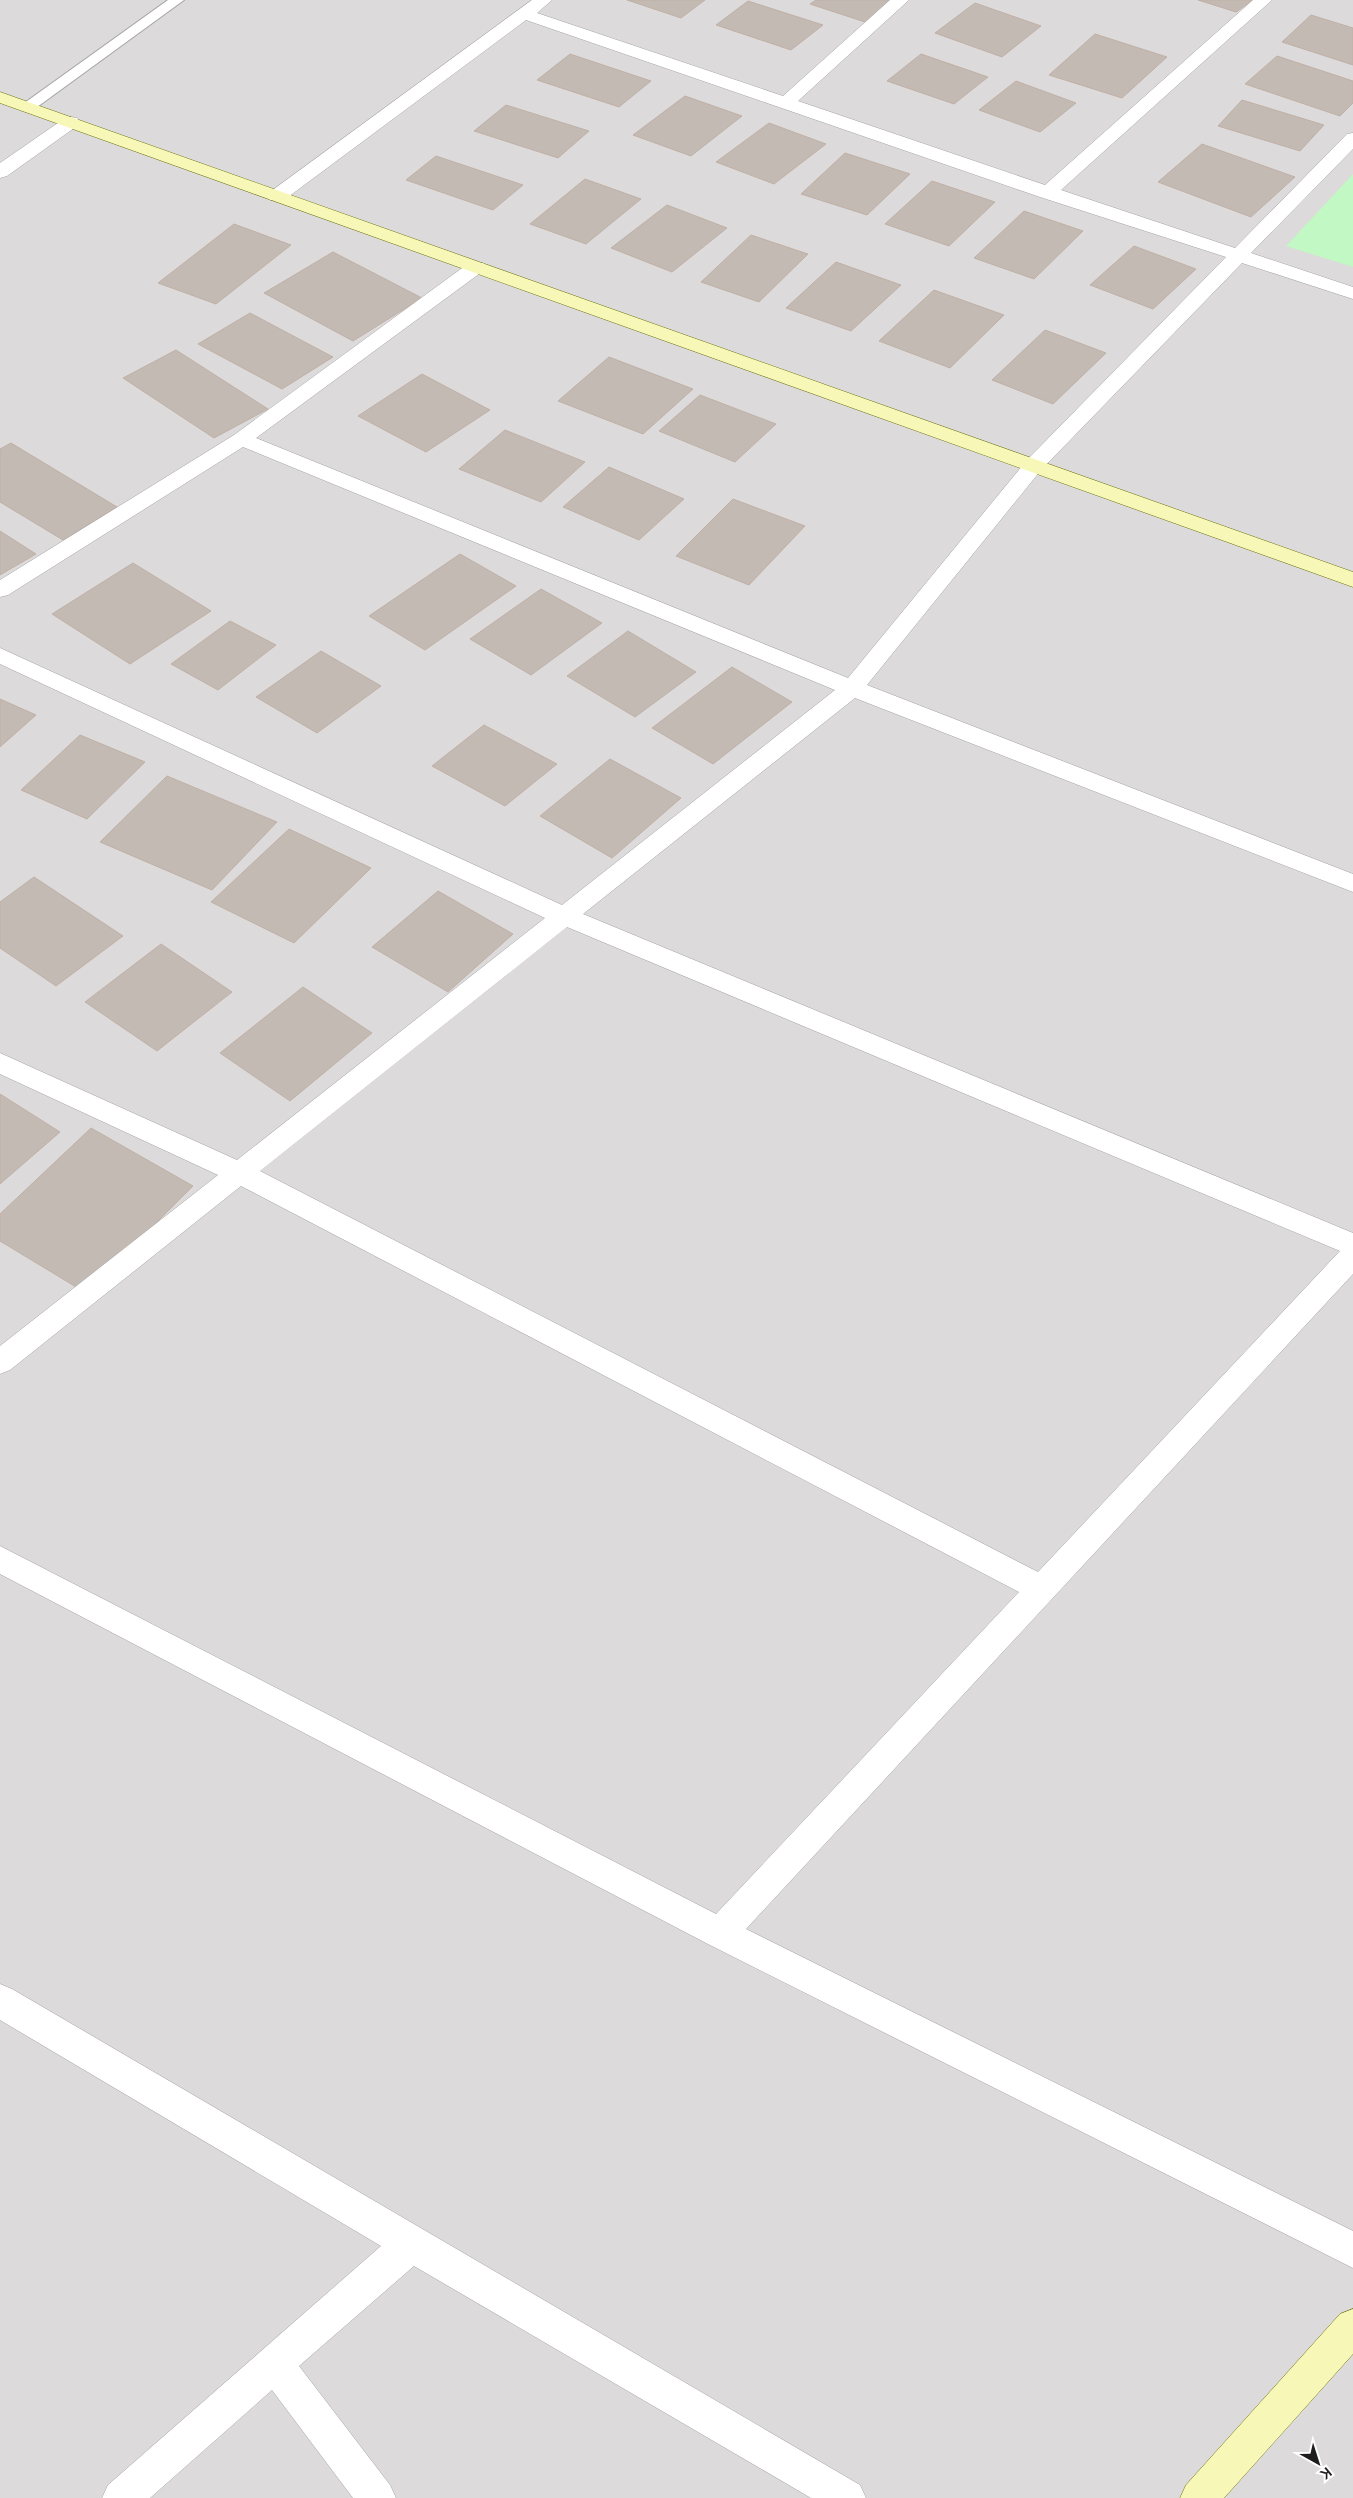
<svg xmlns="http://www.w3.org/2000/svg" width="1353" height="2498" font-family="Lato,sans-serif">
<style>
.residential{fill:#dcdada}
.park{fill:#c1f8c3}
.building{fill:#c3bab3;stroke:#c0b0a6}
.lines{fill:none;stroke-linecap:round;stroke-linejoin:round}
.lane-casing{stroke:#a4a4a4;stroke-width:2}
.street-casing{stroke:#a4a4a4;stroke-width:1}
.secondary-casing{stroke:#6b7108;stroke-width:1}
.lane{fill:#fff;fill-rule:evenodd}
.street{fill:#fff;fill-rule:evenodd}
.secondary{fill:#f7f8b8;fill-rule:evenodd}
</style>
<rect width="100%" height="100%" fill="#eeeae4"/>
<rect class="residential" x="0" y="0" width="1353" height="2498"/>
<polygon class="park" points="1353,174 1353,267 1286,246"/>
<g class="building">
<polygon points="627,0 705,0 681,18"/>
<polygon points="816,0 898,0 868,23 810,4"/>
<polygon points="1198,0 1253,0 1236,12"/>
<polygon points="748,1 823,25 791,50 716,25"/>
<polygon points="975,3 1041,26 1002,57 935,33"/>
<polygon points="1311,15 1353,28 1353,65 1282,42"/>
<polygon points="1095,34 1167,57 1122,98 1049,75"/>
<polygon points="570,54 651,81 619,107 537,80"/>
<polygon points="921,54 988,77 954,104 887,81"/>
<polygon points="1277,56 1353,81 1353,103 1340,116 1245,84"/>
<polygon points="1016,81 1076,103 1040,132 979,110"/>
<polygon points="685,96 742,116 691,156 633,135"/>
<polygon points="1242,100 1324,125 1300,151 1218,126"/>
<polygon points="506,105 589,131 558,158 474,131"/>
<polygon points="769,123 826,144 774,184 716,162"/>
<polygon points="1202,144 1295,177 1251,217 1158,182"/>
<polygon points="845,153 910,174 867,215 801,194"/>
<polygon points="436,156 523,185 493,210 406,180"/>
<polygon points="585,179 641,199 586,244 530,224"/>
<polygon points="932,181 995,202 949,246 885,224"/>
<polygon points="667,205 727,228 672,272 611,248"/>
<polygon points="1024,211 1083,231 1034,279 974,258"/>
<polygon points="234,224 291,245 216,304 158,283"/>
<polygon points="751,235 808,254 759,302 701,282"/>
<polygon points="1134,246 1196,269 1153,309 1090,285"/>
<polygon points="333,252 422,298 353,341 264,293"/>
<polygon points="836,262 901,285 851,331 786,308"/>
<polygon points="934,290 1004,315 950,368 879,341"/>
<polygon points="250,313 333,357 282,389 198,344"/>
<polygon points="1045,330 1106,353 1053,404 992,380"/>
<polygon points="176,350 268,409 214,438 123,378"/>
<polygon points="609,357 693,389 643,434 558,401"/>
<polygon points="422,374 490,410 426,452 358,416"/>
<polygon points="700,395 776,424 735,462 659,431"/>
<polygon points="505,430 585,462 541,502 459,469"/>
<polygon points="11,443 117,507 63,540 0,502 0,449"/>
<polygon points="609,467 684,499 639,540 563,507"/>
<polygon points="733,499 805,526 749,585 676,556"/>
<polygon points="0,531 36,554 0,575"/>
<polygon points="460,554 516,586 425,650 369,616"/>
<polygon points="133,563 211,611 130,664 52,614"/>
<polygon points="541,589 602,623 531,675 470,639"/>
<polygon points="230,621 276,645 218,690 171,664"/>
<polygon points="628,631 696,672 635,717 567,676"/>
<polygon points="321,651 381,686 317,733 256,697"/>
<polygon points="732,667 792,702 713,764 652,728"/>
<polygon points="0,699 36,715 0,747"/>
<polygon points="484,725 557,764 505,806 432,766"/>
<polygon points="80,735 145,762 87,819 21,790"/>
<polygon points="610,759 681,798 612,858 540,816"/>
<polygon points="167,776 277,822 212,890 100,842"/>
<polygon points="289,829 371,868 294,943 211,902"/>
<polygon points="34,877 123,936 56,986 0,948 0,902"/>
<polygon points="438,891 513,934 448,992 372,947"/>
<polygon points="161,944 232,992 157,1051 85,1002"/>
<polygon points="303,987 372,1033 290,1101 220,1053"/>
<polygon points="0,1094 60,1132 0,1184"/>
<polygon points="91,1128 193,1186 86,1293 0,1241 0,1214"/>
</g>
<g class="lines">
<g class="lane-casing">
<polygon id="lane" points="168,0 184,0 33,110 23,110 21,107 23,104"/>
</g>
<g class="street-casing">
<g id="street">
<path d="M 532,0 L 552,0 L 537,13 L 783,96 L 890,0 L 909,0 L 798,101 L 1045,185 L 1253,0 L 1272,0 L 1061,190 L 1235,248 L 1347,134 L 1353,133 L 1353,149 L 1251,253 L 1353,287 L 1353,299 L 1242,263 L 1041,470 L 867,685 L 1353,874 L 1353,892 L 855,698 L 583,914 L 1353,1233 L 1353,1274 L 746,1929 L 1353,2231 L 1353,2268 L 708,1944 L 0,1574 L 0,1546 L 716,1914 L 1019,1592 L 241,1186 L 10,1370 L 0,1374 L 0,1346 L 218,1175 L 0,1074 L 0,1053 L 237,1160 L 545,918 L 0,664 L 0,648 L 562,905 L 835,690 L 243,447 L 8,595 L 0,597 L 0,580 L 234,435 L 469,263 L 483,263 L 486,267 L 483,271 L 256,438 L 848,678 L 1027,460 L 1226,257 L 1040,197 L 526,20 L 284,200 L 270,200 L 268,196 L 270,192 ZM 567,927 L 1340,1251 L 1038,1572 L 260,1171 Z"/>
<polygon points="71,117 77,118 80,122 77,126 7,176 0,178 0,163 65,118"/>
<polygon points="0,1984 12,1989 860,2485 866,2498 811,2498 414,2266 299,2366 390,2485 396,2498 353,2498 272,2390 150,2498 102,2498 108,2485 381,2246 0,2020"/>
</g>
</g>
<g class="secondary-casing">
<g id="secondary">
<polygon points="0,92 1353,572 1353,587 0,103"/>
<polygon points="1353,2309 1353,2354 1224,2498 1180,2498 1186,2485 1340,2314"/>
</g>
</g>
<use href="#lane" class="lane"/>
<use href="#street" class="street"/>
<use href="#secondary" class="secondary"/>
</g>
<g transform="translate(1318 2463) rotate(141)" stroke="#ffffff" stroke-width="4" paint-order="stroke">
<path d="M0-4L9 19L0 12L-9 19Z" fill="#1d1d1d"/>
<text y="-8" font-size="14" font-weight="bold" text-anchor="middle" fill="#1d1d1d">K</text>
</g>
</svg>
